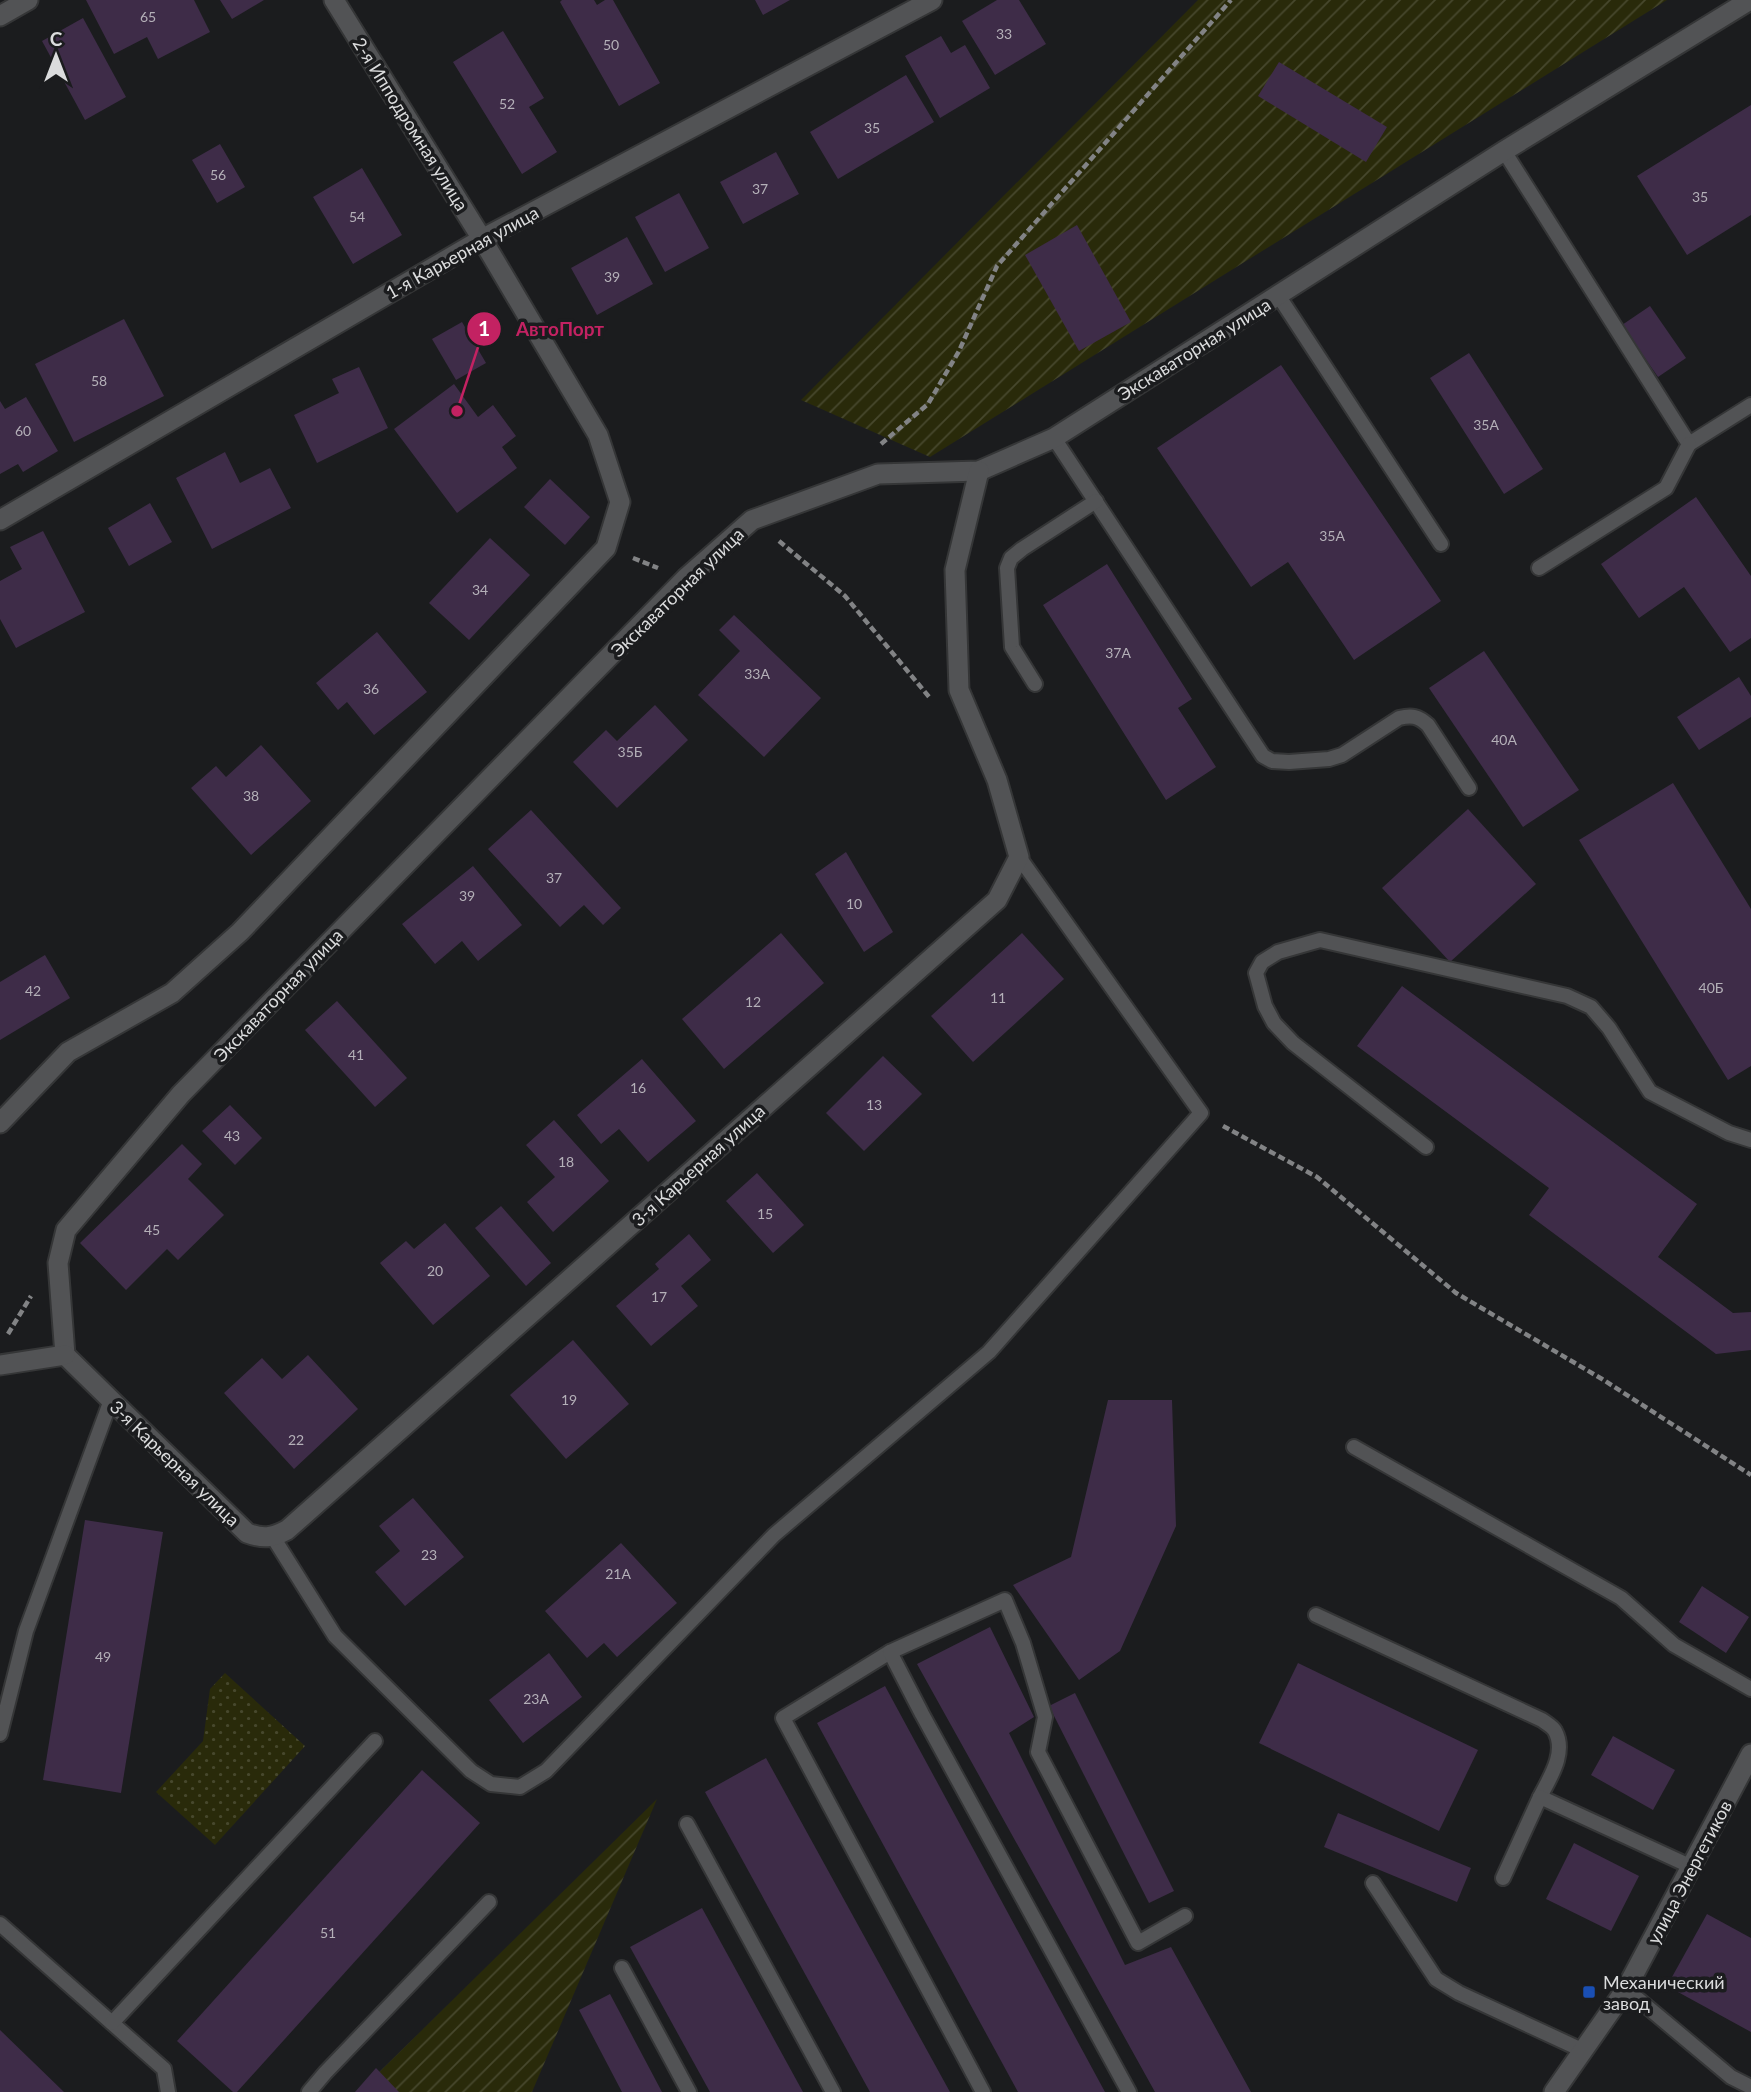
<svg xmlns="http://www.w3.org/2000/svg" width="1751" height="2092" font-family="Lato,sans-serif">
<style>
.grass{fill:url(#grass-dots)}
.garden{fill:url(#garden-furrows)}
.building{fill:#3e2c48}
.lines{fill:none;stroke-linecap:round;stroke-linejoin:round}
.service-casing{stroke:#353637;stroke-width:18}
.minor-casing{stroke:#353637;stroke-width:23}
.path{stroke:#828385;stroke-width:4.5;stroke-dasharray:7 3.5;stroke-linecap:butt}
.service{stroke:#525355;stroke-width:14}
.minor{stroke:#525355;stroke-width:19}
.transit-dot{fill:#1a4fb4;stroke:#1b1c1e;stroke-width:2.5}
.labels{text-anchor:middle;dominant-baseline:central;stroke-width:7;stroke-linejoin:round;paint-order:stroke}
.number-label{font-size:14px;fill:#b4b0b8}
.street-label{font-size:18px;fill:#dbdcdd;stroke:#1b1c1e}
.poi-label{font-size:18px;fill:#dbdcdd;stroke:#1b1c1e;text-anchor:start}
.leader{fill:none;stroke:#c32262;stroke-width:2.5}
.callout-dot{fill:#c32262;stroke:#1b1c1e;stroke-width:2.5}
.mark-label{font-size:21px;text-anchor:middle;font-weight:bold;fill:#fff}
.callout-label{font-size:19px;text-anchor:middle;font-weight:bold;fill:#c32262;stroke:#1b1c1e;stroke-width:7;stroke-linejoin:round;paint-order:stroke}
</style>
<defs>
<pattern id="grass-dots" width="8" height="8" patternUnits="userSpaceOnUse" patternTransform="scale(1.75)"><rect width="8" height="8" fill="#292a0a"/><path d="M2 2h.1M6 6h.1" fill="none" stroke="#47482d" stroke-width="1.8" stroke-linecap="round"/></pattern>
<pattern id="garden-furrows" width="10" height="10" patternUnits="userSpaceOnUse" patternTransform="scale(1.75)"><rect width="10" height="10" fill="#292a0a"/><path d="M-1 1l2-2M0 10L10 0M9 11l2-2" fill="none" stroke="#47482d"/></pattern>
</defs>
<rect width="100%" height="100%" fill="#1b1c1e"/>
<polygon class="grass" points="225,1673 305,1746 215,1845 156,1792 203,1741 210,1689"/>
<g class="garden">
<polygon points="1198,0 1667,0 930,457 801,400"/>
<polygon points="657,1799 532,2092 359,2092"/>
</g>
<g class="building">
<polygon points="86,0 194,0 210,32 158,59 147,37 114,54"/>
<polygon points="220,0 264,0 232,19"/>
<polygon points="562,0 594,0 597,5 605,0 613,0 660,83 619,106 560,2"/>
<polygon points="755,0 790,0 763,15"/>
<polygon points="997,0 1019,0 1046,44 995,75 962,21"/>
<polygon points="83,18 126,97 85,120 42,41"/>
<polygon points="503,31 544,98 529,107 557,152 522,174 453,62"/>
<polygon points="941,36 951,53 965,45 990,88 940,118 905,56"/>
<polygon points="1279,62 1387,127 1366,162 1258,96"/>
<polygon points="906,75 934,122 838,179 810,132"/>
<polygon points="1751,105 1751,215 1687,255 1637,176"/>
<polygon points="220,144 245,187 217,203 192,160"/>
<polygon points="776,152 799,194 743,224 720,182"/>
<polygon points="362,168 402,235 353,264 313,197"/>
<polygon points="679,193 709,248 665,272 635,217"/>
<polygon points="1077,225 1131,322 1079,351 1025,255"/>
<polygon points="627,237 653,284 597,315 571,268"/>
<polygon points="1650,306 1686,358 1658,377 1622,325"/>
<polygon points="124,319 164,396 74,442 35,364"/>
<polygon points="462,322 486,363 456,380 432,339"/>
<polygon points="1469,353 1543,469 1504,494 1430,378"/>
<polygon points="1281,365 1441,601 1354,660 1288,562 1251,587 1157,448"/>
<polygon points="359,367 388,428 317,463 294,415 339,393 332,379"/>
<polygon points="454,384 478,417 493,405 516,436 502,447 517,468 457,513 394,429"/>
<polygon points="26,397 58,451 23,472 18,464 0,474 0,401 5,409"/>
<polygon points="225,452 240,483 270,468 291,508 212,549 176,478"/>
<polygon points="550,479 590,517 565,545 524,507"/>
<polygon points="1696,497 1751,576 1751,638 1730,652 1684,587 1639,618 1601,564"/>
<polygon points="150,503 172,542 129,566 108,528"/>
<polygon points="43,531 85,612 16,648 0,619 0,581 22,569 10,547"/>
<polygon points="490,538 530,575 469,640 429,603"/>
<polygon points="1107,564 1192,699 1178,708 1216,767 1166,800 1043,605"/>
<polygon points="734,615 821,698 764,757 698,695 740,651 719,630"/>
<polygon points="377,632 427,692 374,735 347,702 338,710 316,683"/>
<polygon points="1484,651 1579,790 1523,827 1429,688"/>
<polygon points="1739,677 1751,696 1751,717 1699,750 1677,717"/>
<polygon points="655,705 688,740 617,808 573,762 606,730 617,741"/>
<polygon points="261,745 311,801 251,855 191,788 216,766 226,777"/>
<polygon points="1673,783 1751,909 1751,1066 1728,1080 1579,840"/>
<polygon points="1468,809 1536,884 1450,962 1382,888"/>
<polygon points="531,810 621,908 603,925 584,905 560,927 488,849"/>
<polygon points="846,852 893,932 864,952 815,874"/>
<polygon points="473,866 522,925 478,961 462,941 435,964 402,924"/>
<polygon points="781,933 824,983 724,1069 682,1019"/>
<polygon points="1022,933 1064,979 973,1062 931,1016"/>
<polygon points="45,955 70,998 0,1040 0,982"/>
<polygon points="1402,986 1697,1204 1658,1257 1733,1313 1751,1312 1751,1350 1716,1354 1529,1215 1549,1188 1357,1046"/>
<polygon points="337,1001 407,1078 375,1107 305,1030"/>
<polygon points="883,1056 922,1094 864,1151 826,1113"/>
<polygon points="642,1059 696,1121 648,1162 619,1129 601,1144 577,1115"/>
<polygon points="230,1105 262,1138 235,1165 202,1131"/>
<polygon points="554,1120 609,1181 553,1232 527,1202 555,1177 526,1145"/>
<polygon points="182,1144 202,1164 188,1179 224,1215 178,1260 167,1249 126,1290 80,1243"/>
<polygon points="757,1173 804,1225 773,1253 726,1201"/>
<polygon points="501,1206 551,1263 526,1286 475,1228"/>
<polygon points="445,1223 490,1276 433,1325 380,1263 406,1241 414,1249"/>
<polygon points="689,1234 711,1260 681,1286 698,1306 651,1346 616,1306 659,1269 655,1264"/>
<polygon points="573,1340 629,1404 566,1459 510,1395"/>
<polygon points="308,1355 358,1409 294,1469 224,1393 262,1358 282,1379"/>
<polygon points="1108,1400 1172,1400 1176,1526 1120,1651 1079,1680 1013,1585 1071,1557"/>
<polygon points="413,1498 464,1557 405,1606 375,1572 400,1551 379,1526"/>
<polygon points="85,1520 163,1532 121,1793 43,1780"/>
<polygon points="621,1543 677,1603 617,1657 604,1643 587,1658 545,1611"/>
<polygon points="1702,1586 1749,1617 1726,1653 1679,1622"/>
<polygon points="990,1627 1034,1717 1009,1733 1125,1965 1171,1947 1251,2092 1155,2092 917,1664"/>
<polygon points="549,1653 582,1697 523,1743 489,1700"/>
<polygon points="1298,1663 1478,1750 1439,1831 1259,1743"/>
<polygon points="885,1686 1105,2092 1018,2092 817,1723"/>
<polygon points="1075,1693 1174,1891 1149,1903 1049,1706"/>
<polygon points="1613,1736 1675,1770 1653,1810 1591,1775"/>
<polygon points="766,1758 950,2092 870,2092 705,1792"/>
<polygon points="422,1770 480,1823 237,2092 233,2092 177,2041"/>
<polygon points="1338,1813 1471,1868 1457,1902 1324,1847"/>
<polygon points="1574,1843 1639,1876 1611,1931 1546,1899"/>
<polygon points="702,1908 803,2092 710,2092 630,1947"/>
<polygon points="1707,1914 1751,1938 1751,2032 1667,1986"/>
<polygon points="610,1994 662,2092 622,2092 579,2010"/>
<polygon points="0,2030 64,2092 0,2092"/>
<polygon points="376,2068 399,2092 355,2092"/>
</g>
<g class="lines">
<g class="service-casing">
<g id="service">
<polyline points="1504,151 1689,444 1751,405"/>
<polyline points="1278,295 1441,544"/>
<path d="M 1054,438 L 1263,756 L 1272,761 L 1289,762 L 1329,759 L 1342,755 L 1399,718 C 1412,715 1418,716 1428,725 L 1469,788"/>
<polyline points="1539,568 1666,488 1689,444"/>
<polyline points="1035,684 1012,647 1007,568 1011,558 1022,549 1096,501"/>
<polyline points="1426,1147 1293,1043 1274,1023 1265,1006 1256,973 1262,962 1278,952 1320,940 1567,996 1591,1007 1609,1028 1650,1092 1729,1133 1751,1140"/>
<polyline points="1354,1447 1621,1598 1674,1645 1751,1689"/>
<polyline points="273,1537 335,1636 471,1771 491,1784 520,1787 546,1771 774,1535 989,1352 1201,1113 1019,857"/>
<path d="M 1316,1615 L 1542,1720 C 1546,1723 1553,1727 1555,1731 C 1567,1753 1549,1779 1540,1797"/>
<polyline points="890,1652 783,1718 983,2092"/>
<polyline points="0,1734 26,1631 111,1400"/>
<polyline points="687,1824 833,2092"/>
<polyline points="1503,1878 1540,1797 1692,1867"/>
<polyline points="1373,1883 1436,1979 1459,1993 1584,2051"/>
<polyline points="0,1924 164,2069 168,2092"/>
<polyline points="622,1968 689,2092"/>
<polyline points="1626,1989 1731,2077 1751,2087"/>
<polyline points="112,2023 375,1741"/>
<polyline points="309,2092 325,2073 489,1902"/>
<polyline points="1129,2092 922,1714 890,1652 1005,1600 1023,1643 1045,1717 1038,1752 1138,1943 1185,1916"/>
</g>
</g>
<g class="minor-casing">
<g id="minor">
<polyline points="0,16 28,0"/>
<polyline points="0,520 482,239 932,0"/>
<polyline points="0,1123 68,1052 172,993 240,932 606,548 620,502 598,435 482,239 334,0"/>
<polyline points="65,1355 58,1263 66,1230 181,1094 686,578 752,520 878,474 979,471 1054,438 1504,151 1750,0"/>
<path d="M 65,1355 L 247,1533 C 263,1539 272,1538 287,1530 L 997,900 L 1019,857 L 997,780 L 959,690 L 955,570 L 979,471"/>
<polyline points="0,1365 65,1355"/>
<polyline points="1554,2092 1626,1989 1751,1754"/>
</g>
</g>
<g class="path">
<polyline points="881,444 928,404 959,351 997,266 1231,0"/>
<polyline points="779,541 845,596 930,698"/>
<polyline points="633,558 658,568"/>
<polyline points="1223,1126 1317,1177 1456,1293 1602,1379 1751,1475"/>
<polyline points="8,1334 31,1296"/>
</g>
<use href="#service" class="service"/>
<use href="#minor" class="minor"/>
</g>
<rect class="transit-dot" x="1582" y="1985" width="14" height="14" rx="3.5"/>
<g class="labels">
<g class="number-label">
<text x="148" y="16">65</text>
<text x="1004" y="33">33</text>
<text x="611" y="44">50</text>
<text x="507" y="103">52</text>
<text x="872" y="127">35</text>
<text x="218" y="174">56</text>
<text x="760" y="188">37</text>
<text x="1700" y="196">35</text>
<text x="357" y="216">54</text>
<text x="612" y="276">39</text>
<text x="99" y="380">58</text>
<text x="1486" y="424">35А</text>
<text x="23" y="430">60</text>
<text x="1332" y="535">35А</text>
<text x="480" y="589">34</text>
<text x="1118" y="652">37А</text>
<text x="757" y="673">33А</text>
<text x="371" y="688">36</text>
<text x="1504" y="739">40А</text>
<text x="630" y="751">35Б</text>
<text x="251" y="795">38</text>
<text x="554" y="877">37</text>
<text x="467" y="895">39</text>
<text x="854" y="903">10</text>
<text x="1711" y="987">40Б</text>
<text x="33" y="990">42</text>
<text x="998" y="997">11</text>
<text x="753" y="1001">12</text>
<text x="356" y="1054">41</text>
<text x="638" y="1087">16</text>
<text x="874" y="1104">13</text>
<text x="232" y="1135">43</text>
<text x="566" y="1161">18</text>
<text x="765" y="1213">15</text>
<text x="152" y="1229">45</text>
<text x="435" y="1270">20</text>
<text x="659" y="1296">17</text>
<text x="569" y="1399">19</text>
<text x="296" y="1439">22</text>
<text x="429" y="1554">23</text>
<text x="618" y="1573">21А</text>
<text x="103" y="1656">49</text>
<text x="536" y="1698">23А</text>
<text x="328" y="1932">51</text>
</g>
<g class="street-label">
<text transform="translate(411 124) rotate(58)">2-я Ипподромная улица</text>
<text transform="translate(462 252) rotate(-29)">1-я Карьерная улица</text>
<text transform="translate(1194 349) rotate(-32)">Экскаваторная улица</text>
<text transform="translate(677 592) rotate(-44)">Экскаваторная улица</text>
<text transform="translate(278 995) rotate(-46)">Экскаваторная улица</text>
<text transform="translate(698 1165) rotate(-42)">3-я Карьерная улица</text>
<text transform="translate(175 1463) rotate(44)">3-я Карьерная улица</text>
<text transform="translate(1689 1872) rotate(-62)">улица Энергетиков</text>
</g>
<g class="poi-label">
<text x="1603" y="1982">Механический<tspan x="1603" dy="21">завод</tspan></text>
</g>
</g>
<path class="leader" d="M457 411L484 329"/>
<g class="callout-dot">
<circle cx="457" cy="411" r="7"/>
<circle cx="484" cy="329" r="18"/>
</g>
<g class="mark-label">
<text x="484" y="336">1</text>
</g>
<g class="callout-label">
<text x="560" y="336">АвтоПорт</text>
</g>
<g transform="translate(56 56)" stroke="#1b1c1e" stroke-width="5" paint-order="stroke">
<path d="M0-5L12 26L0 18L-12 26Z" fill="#dbdcdd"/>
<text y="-10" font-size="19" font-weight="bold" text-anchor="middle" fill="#dbdcdd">С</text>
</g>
</svg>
